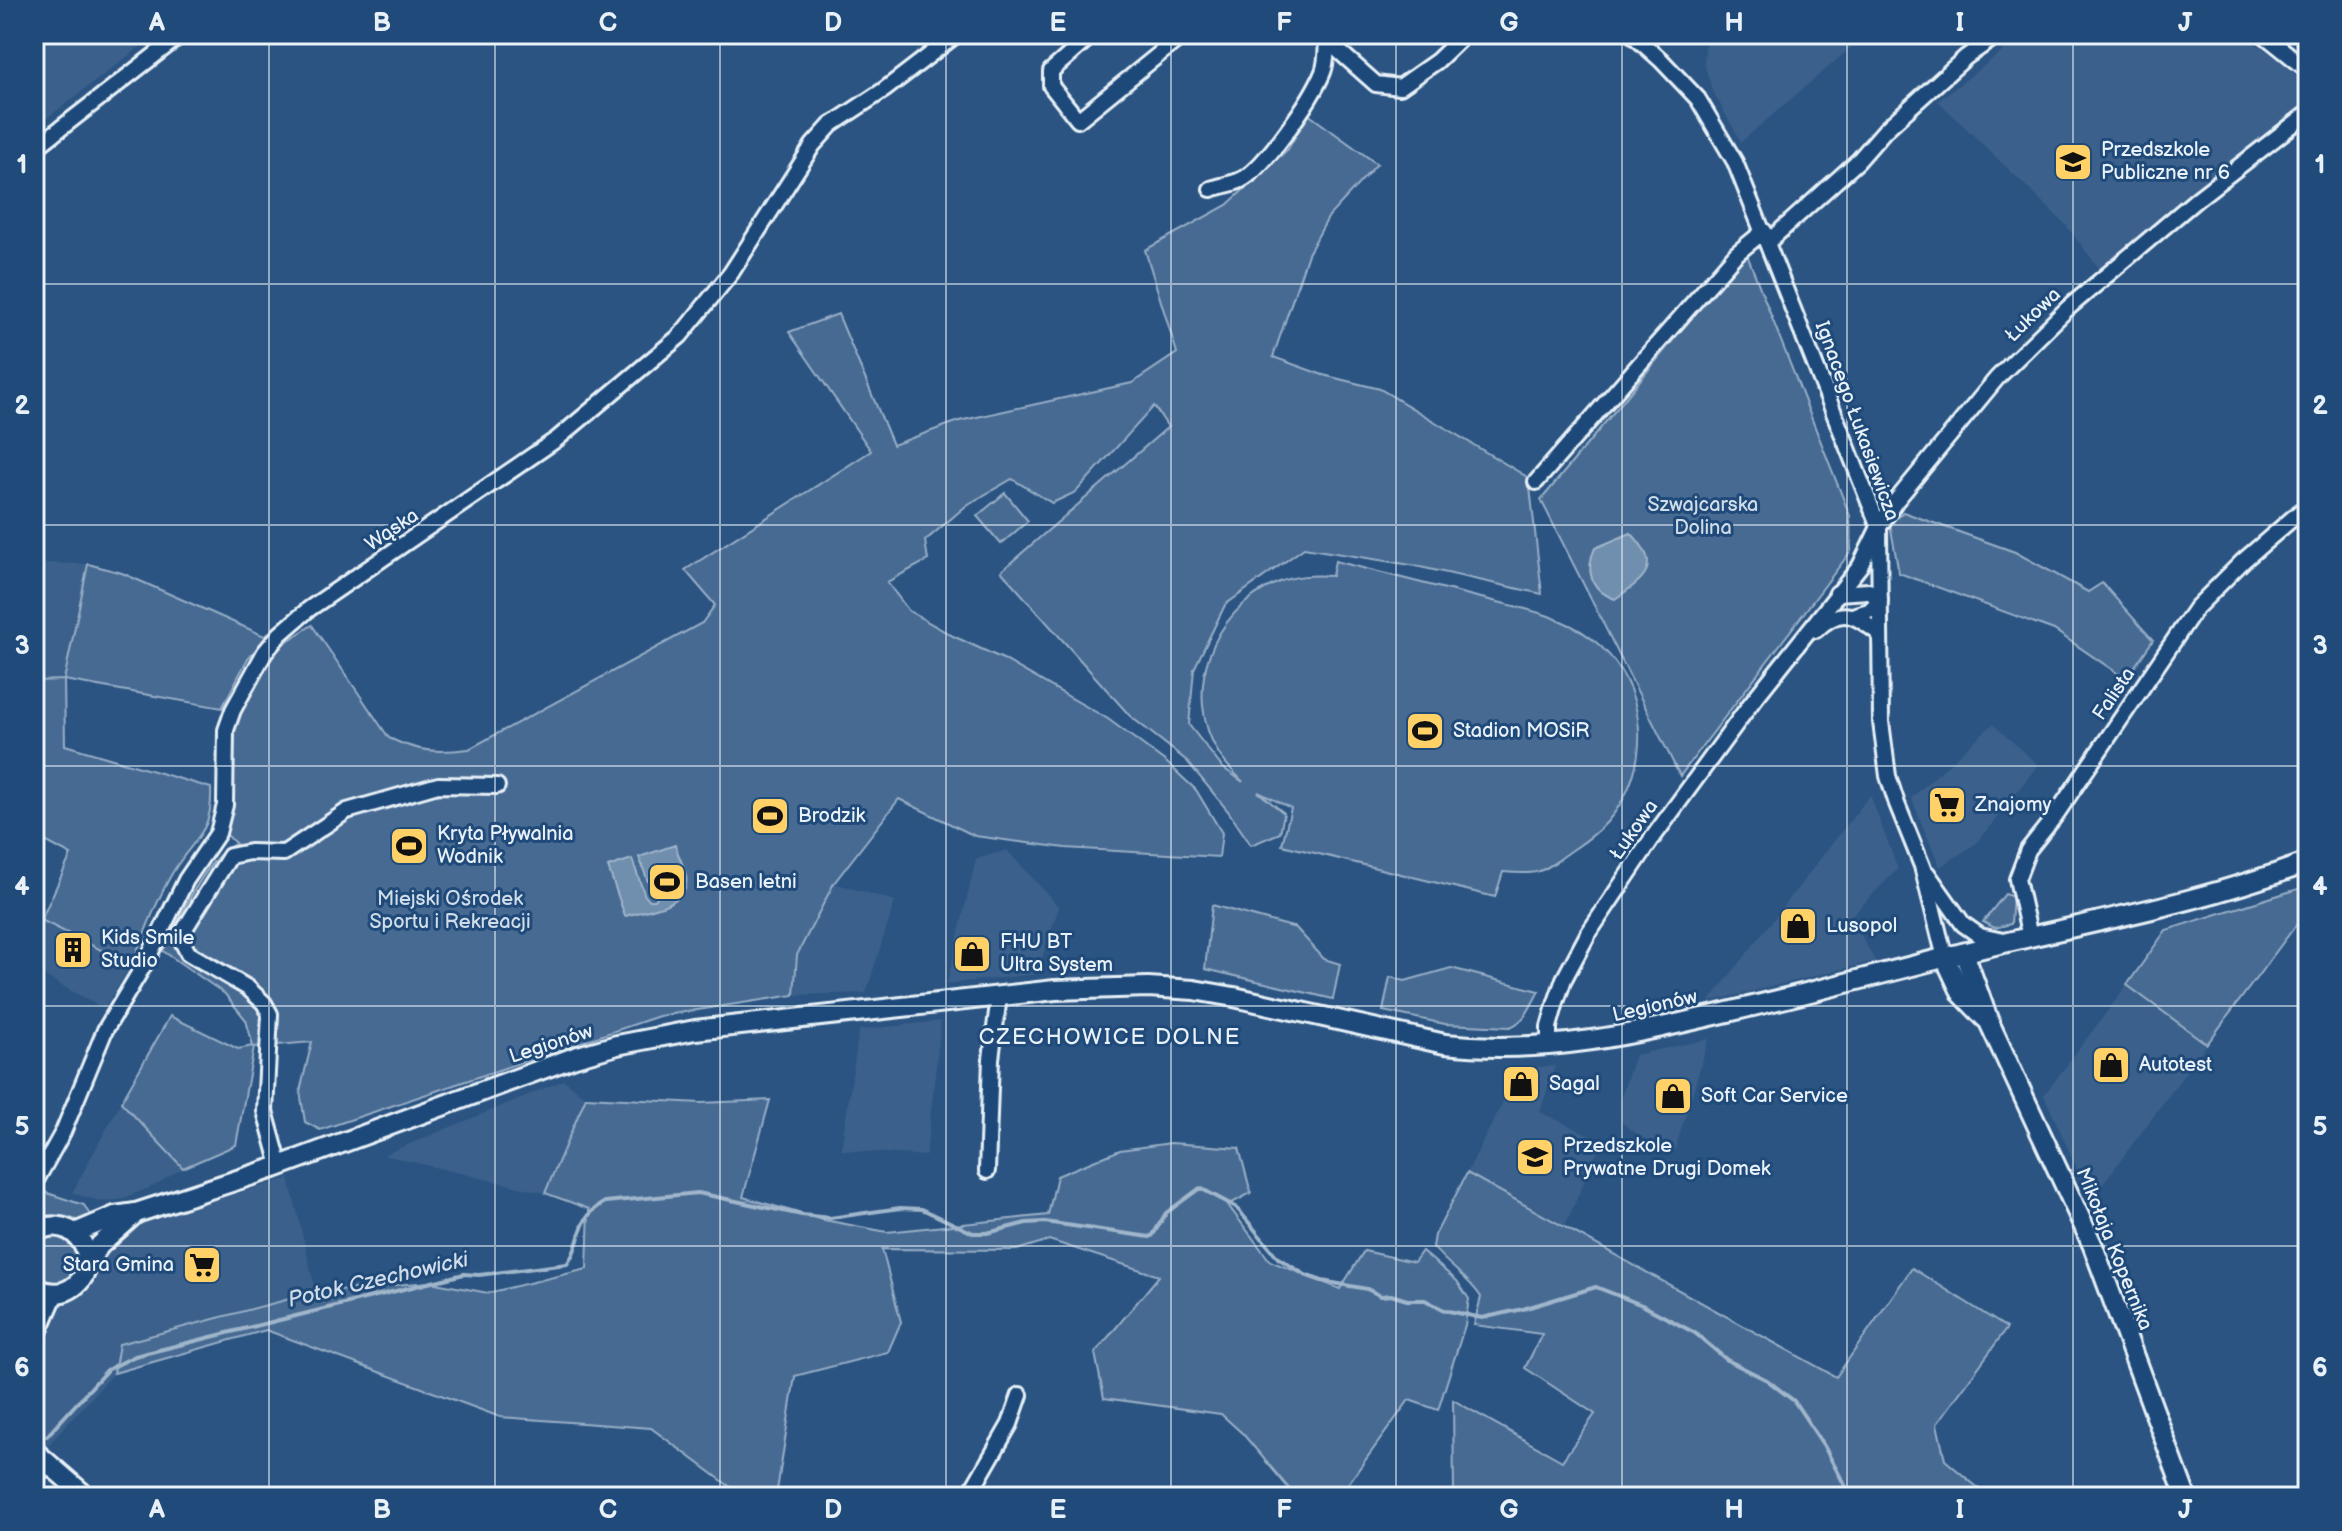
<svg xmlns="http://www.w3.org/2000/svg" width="2342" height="1531" font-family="'Balsamiq Sans',sans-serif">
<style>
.built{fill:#3a608b}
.green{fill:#476b93;stroke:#98aec6;stroke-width:2}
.water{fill:#708ead;stroke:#a0b6cb;stroke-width:2}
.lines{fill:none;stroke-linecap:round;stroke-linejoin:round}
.stream{stroke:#a0b6cb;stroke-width:4}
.minor-casing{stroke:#e8f1f8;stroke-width:20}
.tertiary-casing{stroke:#e8f1f8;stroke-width:24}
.minor{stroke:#1f4a7a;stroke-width:14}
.tertiary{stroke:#1f4a7a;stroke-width:18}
.grid{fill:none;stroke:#e8f1f8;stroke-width:2;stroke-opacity:0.55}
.labels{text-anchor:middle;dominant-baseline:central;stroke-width:6;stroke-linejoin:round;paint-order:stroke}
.poi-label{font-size:20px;fill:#e8f1f8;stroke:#1f4a7a;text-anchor:start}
.street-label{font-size:20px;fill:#e8f1f8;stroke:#1f4a7a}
.park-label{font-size:20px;fill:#d0dde9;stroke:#1f4a7a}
.neighbourhood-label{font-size:22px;letter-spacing:2px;fill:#e8f1f8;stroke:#1f4a7a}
.water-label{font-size:22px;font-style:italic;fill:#d0dde9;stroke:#1f4a7a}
.neatline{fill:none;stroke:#e8f1f8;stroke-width:3}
.grid-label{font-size:26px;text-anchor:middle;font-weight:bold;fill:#e8f1f8}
</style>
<rect width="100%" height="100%" fill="#2b5482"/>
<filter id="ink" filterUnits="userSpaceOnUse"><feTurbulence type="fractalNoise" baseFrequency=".0125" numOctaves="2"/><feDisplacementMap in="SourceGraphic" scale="16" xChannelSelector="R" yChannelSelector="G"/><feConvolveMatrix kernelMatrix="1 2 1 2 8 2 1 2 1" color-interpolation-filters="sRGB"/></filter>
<g filter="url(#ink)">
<g class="built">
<polygon points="34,34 157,34 34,128"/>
<polygon points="1706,34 1867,34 1741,142 1712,90 1704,63"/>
<polygon points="2025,34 2242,34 2281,61 2308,85 2308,102 2099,268 2064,223 1938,101"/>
<polygon points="34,563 88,564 64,680 34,681"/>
<polygon points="1993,724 2038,765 1977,843 1940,867 1911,798"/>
<polygon points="1870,795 1898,869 1851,916 1875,961 1709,1002"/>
<polygon points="1007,850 1059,907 1037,974 947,984 976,859"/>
<polygon points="834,883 895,901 866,993 794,995 797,955"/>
<polygon points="41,920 131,965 104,1009 34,970 34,934"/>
<polygon points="2127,985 2207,1044 2091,1200 2044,1095"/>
<polygon points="941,1021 926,1156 841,1150 859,1030"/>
<polygon points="1709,1039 1675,1150 1645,1140 1621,1122 1620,1100 1635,1055"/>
<polygon points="1555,1066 1540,1112 1602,1141 1565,1226 1467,1173 1520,1068"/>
<polygon points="564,1080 586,1097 545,1193 383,1155"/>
<polygon points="121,1102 183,1168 154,1186 119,1200 100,1201 72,1193"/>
<polygon points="289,1178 316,1292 119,1344 114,1373 43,1451 34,1439 34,1350 49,1314 63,1301 77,1297 90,1284 100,1257 122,1233 148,1220"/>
</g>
<g class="green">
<path d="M 1308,114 L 1377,164 L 1329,216 L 1308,254 L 1273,357 L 1323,375 L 1380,389 L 1529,478 L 1542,594 L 1411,565 L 1304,548 L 1225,605 L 1194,669 L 1189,725 L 1222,767 L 1243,782 C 1235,773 1225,764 1219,754 C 1181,692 1212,610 1277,583 C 1295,575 1313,575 1332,576 L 1335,561 C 1382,573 1429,585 1477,597 C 1515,607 1558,613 1591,638 C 1649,682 1655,768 1607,822 C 1597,833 1586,841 1574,849 C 1542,871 1543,876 1503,872 L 1495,897 L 1282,845 L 1291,808 L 1258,792 L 1284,813 L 1280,833 L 1251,845 L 1228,811 L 1187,761 L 1130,716 L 1001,571 L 1168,427 L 1154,406 L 1076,492 L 1052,503 L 1012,479 L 967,505 L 925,541 L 928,560 L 887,582 L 909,611 L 953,636 L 1003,659 L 1108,719 L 1166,762 L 1196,790 L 1222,833 L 1219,857 L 1065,848 L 975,836 L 899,799 L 834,883 L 797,955 L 794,995 L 659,1016 L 320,1130 L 305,1122 L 300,1091 L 312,1042 L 254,1047 L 236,1145 L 183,1168 L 121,1102 L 170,1016 L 238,1049 L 253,1046 L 246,1020 L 225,994 L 163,951 C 178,923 206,854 236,844 L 226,834 L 231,803 L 233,731 L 258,677 L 283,644 L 312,625 L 389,738 C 419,752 437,753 469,749 L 702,623 L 715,605 L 685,570 L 871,451 L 789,332 L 838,314 L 893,445 L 959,421 L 1132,383 L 1177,353 L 1145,250 L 1227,205 L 1288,149 Z"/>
<polygon points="1746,252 1850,516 1851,551 1680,776 1541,500"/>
<polygon points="1005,493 1028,521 1001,544 977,516"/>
<polygon points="1903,512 2015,552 2088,592 2102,583 2153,640 2126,679 2054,630 1899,573 1890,524"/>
<path d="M 88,564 L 122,573 L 267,637 L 248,658 L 222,708 L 64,680 L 65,745 L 211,788 C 213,834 194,837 173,872 C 156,900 145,934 131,965 L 41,920 L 71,855 L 34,835 L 34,681 L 64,680 Z"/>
<polygon points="2308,886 2308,909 2207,1044 2127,985 2166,930"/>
<polygon points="2005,894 2013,897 2011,924 1995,928 1983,922"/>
<polygon points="1212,905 1296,928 1324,959 1340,964 1333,999 1205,969"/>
<path d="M 1451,968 L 1539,991 C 1531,1005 1526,1021 1510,1027 L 1445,1024 L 1383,1011 L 1390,977 L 1405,981 Z"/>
<polygon points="586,1097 701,1103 770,1100 743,1197 819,1219 887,1232 1048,1215 1057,1176 1120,1150 1171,1143 1239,1148 1251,1193 1228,1205 1270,1261 1340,1289 1364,1251 1414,1262 1422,1251 1457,1281 1469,1299 1465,1325 1438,1410 1409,1400 1343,1491 1341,1497 1296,1497 1243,1434 1221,1414 1104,1398 1095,1353 1159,1276 1049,1240 1017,1250 882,1249 901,1322 888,1352 795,1376 776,1497 744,1497 651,1428 500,1417 266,1330 114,1373 119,1344 316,1292 430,1282 488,1293 587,1269 589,1209 545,1193"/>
<path d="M 1467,1173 L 1836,1377 L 1912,1268 L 2007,1328 L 1937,1424 L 1945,1460 L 1989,1497 L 1451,1497 L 1454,1493 L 1453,1400 L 1562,1461 L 1595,1414 L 1525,1368 L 1542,1334 L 1474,1325 L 1481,1297 C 1468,1277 1448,1266 1433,1247 L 1435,1235 Z"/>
<path d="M 38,1190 L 84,1205 L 94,1222 C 83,1223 77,1220 67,1217 C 55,1214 46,1218 34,1211 L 34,1194 Z"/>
<circle cx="55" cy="1259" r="24"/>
</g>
<g class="water">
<path d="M 1631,533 C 1662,566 1647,577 1615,599 C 1590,590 1585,570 1595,548 Z"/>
<path d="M 675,845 C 678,855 684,866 686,876 C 691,906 646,910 625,916 L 608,867 L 632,859 L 645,896 L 650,900 L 655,900 L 658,896 L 657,890 L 650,887 L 639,857 Z"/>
</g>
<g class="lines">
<path class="stream" d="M 47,1436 L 107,1370 L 135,1356 L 464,1274 L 479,1275 L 567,1264 C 584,1243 573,1220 605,1202 L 698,1193 L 802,1215 L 830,1218 L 900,1208 L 922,1209 L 973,1233 L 987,1233 L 1026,1223 L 1045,1222 L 1150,1237 L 1153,1235 L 1166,1213 L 1200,1188 L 1236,1207 L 1278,1258 L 1305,1275 L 1322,1281 L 1367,1289 L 1381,1296 L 1391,1295 L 1407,1300 L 1425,1300 L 1444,1310 L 1482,1318 L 1523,1309 L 1596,1287 L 1642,1305 L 1695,1333 L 1727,1360 L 1767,1380 L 1794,1401 L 1824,1446 L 1851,1497"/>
<g class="minor-casing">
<g id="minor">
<polyline points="1093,34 1051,71 1051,86 1078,120 1184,34"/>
<polyline points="1632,34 1661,60 1698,99 1735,162 1879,527 1881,722 1888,776 1897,804 1922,866 1945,958"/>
<polyline points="2263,34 2308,70"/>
<polyline points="1323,37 1376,84 1400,87 1437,61 1465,34"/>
<polyline points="34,149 182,34"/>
<path d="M 1211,189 C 1220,186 1232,184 1241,180 C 1265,168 1313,97 1323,72 C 1327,62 1326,51 1327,41"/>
<polyline points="1768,242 1858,161 1885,130 1966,57 1999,34"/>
<polyline points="1536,482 1736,254 1764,231"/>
<polyline points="1837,593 1869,591 1880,600 1869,611 1855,615"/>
<path d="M 1816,630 C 1843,605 1854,615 1880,634"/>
<polyline points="1927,873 1963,924 1980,936 2003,941"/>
<polyline points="2030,937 2017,879 2028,850 2055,816 2196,608 2243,561 2308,505"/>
<polyline points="1549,1046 1549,1027 1556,1002 1564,979 1588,934 1651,840 1752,702 1860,566 1879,527 1895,502 1997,378 2068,308 2197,199 2308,113"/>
<polyline points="280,1166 265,1111 270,1014 264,1003 248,988 188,953 182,941 184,930 230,856 250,852 284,853 347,811 438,785 497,786"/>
<polyline points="987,1171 991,1059 999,996"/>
<polyline points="34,1184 63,1132 105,1030 147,960 186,880 218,833 225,805 226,730 233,710 265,652 280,634 309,609 557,439 680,336 731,273 813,145 831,125 884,90 957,34"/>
<polyline points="968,1497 1010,1424 1020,1395"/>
</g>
</g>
<g class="tertiary-casing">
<g id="tertiary">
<polyline points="1964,953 1989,1022 2093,1246 2186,1497"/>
<polyline points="1945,958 1962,994 1985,1018"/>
<path d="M 34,1233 C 75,1207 109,1266 70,1289 C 58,1296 46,1293 34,1287"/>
<path d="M 75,1233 L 115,1216 L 136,1213 L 274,1168 L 575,1057 L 617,1045 L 695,1030 L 1055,990 L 1148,987 L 1194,990 L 1234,997 L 1445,1044 C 1546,1055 1635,1034 1732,1011 C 1809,993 1885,973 1962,953 C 2077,924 2197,905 2308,862"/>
<polyline points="87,1263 100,1245 136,1213"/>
<polyline points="34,1339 54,1293"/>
<polyline points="34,1451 87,1497"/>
</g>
</g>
<use href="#minor" class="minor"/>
<use href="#tertiary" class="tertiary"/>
</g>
</g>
<path class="grid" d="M 269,34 L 269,1497M 495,34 L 495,1497M 720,34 L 720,1497M 946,34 L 946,1497M 1171,34 L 1171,1497M 1396,34 L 1396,1497M 1622,34 L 1622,1497M 1847,34 L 1847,1497M 2073,34 L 2073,1497M 34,284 L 2308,284M 34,525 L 2308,525M 34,766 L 2308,766M 34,1006 L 2308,1006M 34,1246 L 2308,1246"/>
<defs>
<g id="school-square" transform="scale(2)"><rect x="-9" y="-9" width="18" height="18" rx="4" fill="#ffd166" stroke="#1f4a7a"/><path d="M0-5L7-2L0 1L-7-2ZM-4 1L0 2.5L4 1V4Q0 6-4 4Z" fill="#111"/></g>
<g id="stadium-square" transform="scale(2)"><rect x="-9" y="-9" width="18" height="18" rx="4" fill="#ffd166" stroke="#1f4a7a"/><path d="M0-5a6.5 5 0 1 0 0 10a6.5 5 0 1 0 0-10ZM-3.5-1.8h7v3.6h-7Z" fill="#111"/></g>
<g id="supermarket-square" transform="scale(2)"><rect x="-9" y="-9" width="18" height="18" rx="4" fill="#ffd166" stroke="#1f4a7a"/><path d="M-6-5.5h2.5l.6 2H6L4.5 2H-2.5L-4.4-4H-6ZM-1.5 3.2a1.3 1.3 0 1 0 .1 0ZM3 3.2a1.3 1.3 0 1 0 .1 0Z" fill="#111"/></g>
<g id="shop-square" transform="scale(2)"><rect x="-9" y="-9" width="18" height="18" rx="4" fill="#ffd166" stroke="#1f4a7a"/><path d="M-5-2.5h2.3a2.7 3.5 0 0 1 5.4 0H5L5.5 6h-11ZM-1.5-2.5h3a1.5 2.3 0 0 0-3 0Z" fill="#111"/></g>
<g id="building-square" transform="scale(2)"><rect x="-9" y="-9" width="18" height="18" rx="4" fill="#ffd166" stroke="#1f4a7a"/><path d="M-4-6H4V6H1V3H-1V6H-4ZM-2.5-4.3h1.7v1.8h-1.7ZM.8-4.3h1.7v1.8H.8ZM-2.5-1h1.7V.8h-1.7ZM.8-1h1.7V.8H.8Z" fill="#111"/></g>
</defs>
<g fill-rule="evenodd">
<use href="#school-square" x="2073" y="162"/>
<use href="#stadium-square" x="1425" y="731"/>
<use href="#supermarket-square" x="1947" y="805"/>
<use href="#stadium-square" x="770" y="816"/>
<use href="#stadium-square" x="409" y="846"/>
<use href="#stadium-square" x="667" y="882"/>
<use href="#shop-square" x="1798" y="926"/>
<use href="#building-square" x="73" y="950"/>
<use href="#shop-square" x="972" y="954"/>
<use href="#shop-square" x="2111" y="1065"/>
<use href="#shop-square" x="1521" y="1084"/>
<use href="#shop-square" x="1673" y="1096"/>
<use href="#school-square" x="1535" y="1157"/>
<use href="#supermarket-square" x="202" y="1265"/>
</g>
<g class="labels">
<g class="poi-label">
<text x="2101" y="150">Przedszkole<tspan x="2101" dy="23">Publiczne nr 6</tspan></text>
<text x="1453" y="731">Stadion MOSiR</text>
<text x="1975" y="805">Znajomy</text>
<text x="798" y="816">Brodzik</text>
<text x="437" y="834">Kryta Pływalnia<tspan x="437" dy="23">Wodnik</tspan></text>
<text x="695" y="882">Basen letni</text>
<text x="1826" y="926">Lusopol</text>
<text x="101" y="938">Kids Smile<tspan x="101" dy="23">Studio</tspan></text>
<text x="1000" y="942">FHU BT<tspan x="1000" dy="23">Ultra System</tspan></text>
<text x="2139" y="1065">Autotest</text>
<text x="1549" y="1084">Sagal</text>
<text x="1701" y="1096">Soft Car Service</text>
<text x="1563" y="1146">Przedszkole<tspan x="1563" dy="23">Prywatne Drugi Domek</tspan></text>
<text x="174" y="1265" text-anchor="end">Stara Gmina</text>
</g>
<g class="street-label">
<text transform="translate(2033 315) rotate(-44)">Łukowa</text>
<text transform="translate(1857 421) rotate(70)">Ignacego Łukasiewicza</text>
<text transform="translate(392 530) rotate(-34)">Wąska</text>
<text transform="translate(2114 694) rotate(-56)">Falista</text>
<text transform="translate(1634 830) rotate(-55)">Łukowa</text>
<text transform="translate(1655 1006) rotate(-13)">Legionów</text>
<text transform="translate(551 1044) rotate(-18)">Legionów</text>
<text transform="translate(2114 1249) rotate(68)">Mikołaja Kopernika</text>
</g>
<g class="park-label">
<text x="1703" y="505">Szwajcarska<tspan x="1703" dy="23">Dolina</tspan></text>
<text x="450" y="899">Miejski Ośrodek<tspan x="450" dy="23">Sportu i Rekreacji</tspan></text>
</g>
<g class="neighbourhood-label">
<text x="1110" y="1037">CZECHOWICE DOLNE</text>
</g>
<g class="water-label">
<text transform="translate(378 1280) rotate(-13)">Potok Czechowicki</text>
</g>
</g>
<rect width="2342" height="1531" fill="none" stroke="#1f4a7a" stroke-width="88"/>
<rect x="44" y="44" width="2254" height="1443" class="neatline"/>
<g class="grid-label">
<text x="157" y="31">A</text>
<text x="382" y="31">B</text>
<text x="608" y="31">C</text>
<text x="833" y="31">D</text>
<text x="1058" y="31">E</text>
<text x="1284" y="31">F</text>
<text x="1509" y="31">G</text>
<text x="1734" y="31">H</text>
<text x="1960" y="31">I</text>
<text x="2185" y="31">J</text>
<text x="22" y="173">1</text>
<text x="2320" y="173">1</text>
<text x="22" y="414">2</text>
<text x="2320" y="414">2</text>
<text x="22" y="654">3</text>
<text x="2320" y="654">3</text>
<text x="22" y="895">4</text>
<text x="2320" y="895">4</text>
<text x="22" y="1135">5</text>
<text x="2320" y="1135">5</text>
<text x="22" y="1376">6</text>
<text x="2320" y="1376">6</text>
<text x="157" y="1518">A</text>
<text x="382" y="1518">B</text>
<text x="608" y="1518">C</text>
<text x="833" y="1518">D</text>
<text x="1058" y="1518">E</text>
<text x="1284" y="1518">F</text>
<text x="1509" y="1518">G</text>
<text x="1734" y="1518">H</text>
<text x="1960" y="1518">I</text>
<text x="2185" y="1518">J</text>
</g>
</svg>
